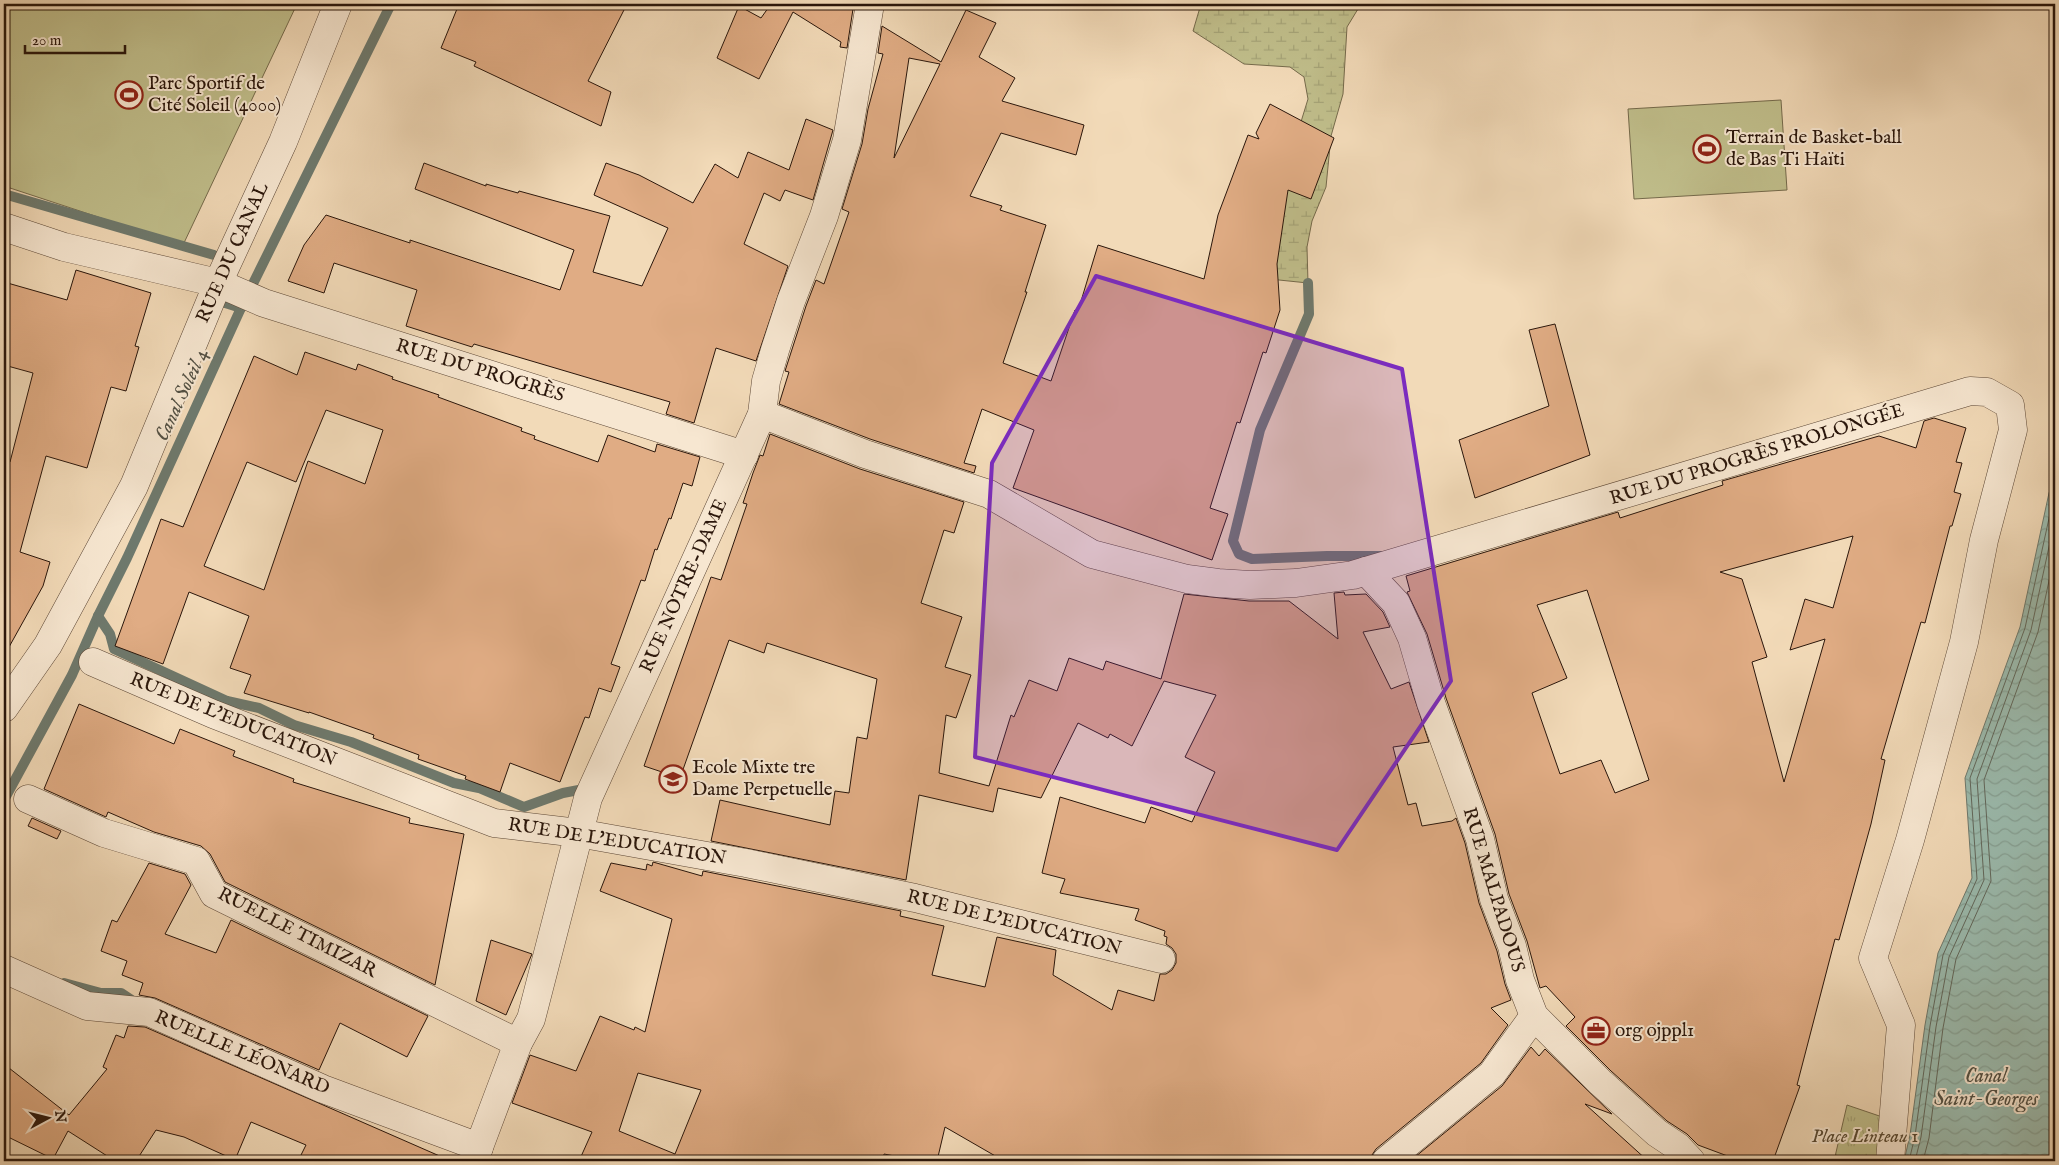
<svg xmlns="http://www.w3.org/2000/svg" width="2059" height="1165" font-family="'IM FELL English',serif">
<style>
.grass{fill:#c0be8b;stroke:#756a4b}
.wetland{fill:url(#wetland-marsh);stroke:#756a4b}
.park{fill:url(#park-tufts);stroke:#756a4b}
.water{fill:url(#water-waves);stroke:#6e796d}
.lines{fill:none;stroke-linecap:round;stroke-linejoin:round}
.shore{stroke:#62685c;stroke-width:1}
.stream{stroke:#6e796d;stroke-width:10}
.building{fill:#e0ac84;stroke:#2a160b;fill-rule:evenodd}
.minor-casing{stroke:#5c4736;stroke-width:29}
.minor{stroke:#f7e7d1;stroke-width:28}
.marked{fill:#7b2cbf;fill-opacity:0.2;stroke:#7b2cbf;stroke-width:4;stroke-linejoin:round}
.labels{text-anchor:middle;dominant-baseline:central;stroke-width:4;stroke-linejoin:round;paint-order:stroke}
.poi-label{font-size:19px;fill:#2a160b;stroke:#f7e7d1;text-anchor:start}
.street-label{font-size:19px;fill:#2a160b;stroke:#f7e7d1}
.park-label{font-size:19px;font-style:italic;fill:#574831;stroke:#f7e7d1}
.water-label{font-size:20px;font-style:italic;fill:#525044;stroke:#f7e7d1}
</style>
<defs>
<pattern id="wetland-marsh" width="20" height="14" patternUnits="userSpaceOnUse" patternTransform="scale(1.25)"><rect width="20" height="14" fill="#c0be8b"/><path d="M1 5h8M5 5V1M11 12h8M15 12V8" fill="none" stroke="#a5a377"/></pattern>
<pattern id="park-tufts" width="24" height="20" patternUnits="userSpaceOnUse" patternTransform="scale(1.25)"><rect width="24" height="20" fill="#c0be8b"/><path d="M3 7l-1-3M5 7V3M7 7l1-3M15 17l-1-3M17 17v-4M19 17l1-3" fill="none" stroke="#a5a377"/></pattern>
<pattern id="water-waves" width="16" height="10" patternUnits="userSpaceOnUse" patternTransform="scale(1.25)"><rect width="16" height="10" fill="#9bbbae"/><path d="M0 5q4-4 8 0t8 0" fill="none" stroke="#86a094"/></pattern>
</defs>
<rect width="100%" height="100%" fill="#f2dab8"/>
<filter id="stains"><feTurbulence type="fractalNoise" baseFrequency=".004" numOctaves="4"/><feColorMatrix values="0 0 0 0 .2 0 0 0 0 .09 0 0 0 0 .02 0 0 0 .5 -.17"/></filter>
<radialGradient id="worn" r=".72"><stop offset=".6" stop-color="#630" stop-opacity="0"/><stop offset="1" stop-color="#630" stop-opacity=".3"/></radialGradient>
<g class="grass">
<polygon points="4,4 297,4 183,245 4,186"/>
<polygon points="1781,100 1787,190 1634,199 1628,109"/>
</g>
<polygon class="wetland" points="1201,4 1361,4 1347,27 1343,94 1331,136 1326,187 1312,221 1307,247 1308,283 1211,273 1300,125 1308,99 1304,77 1290,67 1244,64 1193,31"/>
<polygon class="park" points="1847,1105 1903,1124 1897,1161 1834,1161"/>
<polygon class="water" points="2055,476 2055,1161 1904,1161 1910,1135 1925,1025 1938,953 1972,878 1965,778 2020,627 2049,493"/>
<g class="lines">
<g class="shore">
<polyline points="1909,1161 1915,1136 1930,1026 1943,955 1977,879 1970,778 2025,628 2055,491"/>
<polyline points="1915,1161 1921,1137 1936,1027 1949,957 1984,880 1977,779 2031,630 2055,519"/>
<polyline points="1923,1161 1929,1138 1943,1028 1956,959 1991,881 1984,780 2038,632 2055,553"/>
</g>
<g class="stream">
<polyline points="4,194 214,255"/>
<polyline points="1308,283 1309,314 1260,430 1233,541 1239,554 1252,559 1327,556 1381,556"/>
<polyline points="222,302 241,308"/>
<polyline points="98,616 110,634 114,649 227,701 259,708 294,725 351,742 454,783 479,788 524,807 563,793 584,789 587,786"/>
<polyline points="4,800 72,675 98,616 127,558 241,308 391,4"/>
<polyline points="64,983 101,993 121,993 133,1001 136,1001"/>
</g>
</g>
<g class="building">
<polygon points="459,4 627,4 588,81 611,92 601,126 474,66 476,62 441,48"/>
<polygon points="771,4 845,4 853,9 847,48 840,47 841,42 793,12 759,79 717,58 739,6 761,18"/>
<path d="M 966,10 L 996,23 L 979,57 L 1015,78 L 1002,101 L 1084,125 L 1076,155 L 1001,133 L 970,196 L 1002,206 L 1000,210 L 1046,225 L 1025,292 L 1027,292 L 1003,363 L 1051,381 L 1075,310 L 1078,311 L 1098,245 L 1204,279 L 1218,215 L 1248,135 L 1259,139 L 1256,133 L 1270,104 L 1334,138 L 1311,199 L 1288,190 L 1277,264 L 1280,310 L 1266,353 L 1263,352 L 1240,423 L 1237,422 L 1210,508 L 1228,514 L 1212,560 L 1013,488 L 1034,430 L 982,409 L 964,463 L 976,466 L 974,473 L 870,439 L 779,404 L 789,372 L 785,371 L 806,306 L 816,280 L 824,284 L 849,212 L 842,209 L 862,144 L 868,109 L 883,54 L 878,53 L 882,26 L 941,62 ZM 909,58 L 940,64 L 894,158 Z"/>
<polygon points="806,119 833,130 813,200 785,190 780,201 764,193 744,244 788,266 756,361 716,348 694,423 666,414 670,402 474,344 472,347 406,326 417,290 334,263 324,293 288,281 304,245 326,215 410,243 410,240 560,290 574,250 415,189 424,163 486,186 486,184 518,193 519,191 610,216 593,272 642,286 668,228 594,195 606,163 639,175 693,203 715,164 738,178 748,152 789,170"/>
<polygon points="76,270 151,293 135,346 139,347 126,391 111,387 87,468 46,456 20,552 50,562 43,586 4,656 4,460 10,462 33,373 4,365 4,282 67,300"/>
<polygon points="1555,324 1590,455 1475,498 1459,440 1549,406 1529,330"/>
<path d="M 305,352 L 356,370 L 358,364 L 393,377 L 392,379 L 439,395 L 438,397 L 522,428 L 521,431 L 535,436 L 534,439 L 598,462 L 608,435 L 655,452 L 657,444 L 700,457 L 692,486 L 683,483 L 671,519 L 669,518 L 657,550 L 655,549 L 645,581 L 641,580 L 611,664 L 620,667 L 611,692 L 599,688 L 589,718 L 585,717 L 560,782 L 510,763 L 500,792 L 465,779 L 466,776 L 418,759 L 419,755 L 373,738 L 374,735 L 309,712 L 309,713 L 244,693 L 251,675 L 230,668 L 249,616 L 189,592 L 163,664 L 115,646 L 161,519 L 183,527 L 254,356 L 297,375 ZM 326,410 L 383,430 L 365,484 L 308,461 L 264,590 L 204,566 L 247,462 L 296,482 Z"/>
<path d="M 1934,418 L 1966,428 L 1956,462 L 1962,463 L 1954,492 L 1961,494 L 1952,526 L 1950,526 L 1925,623 L 1921,622 L 1881,759 L 1885,760 L 1871,824 L 1839,940 L 1835,939 L 1797,1085 L 1800,1086 L 1773,1161 L 1741,1161 L 1698,1145 L 1687,1134 L 1667,1121 L 1611,1071 L 1566,1026 L 1575,1017 L 1546,986 L 1540,988 L 1527,941 L 1509,894 L 1495,834 L 1446,698 L 1427,634 L 1407,592 L 1410,591 L 1406,576 L 1618,512 L 1620,518 L 1723,485 L 1722,481 L 1879,436 L 1916,448 L 1924,421 ZM 1853,536 L 1833,608 L 1805,599 L 1790,650 L 1825,639 L 1784,782 L 1752,662 L 1767,657 L 1742,579 L 1720,572 ZM 1587,590 L 1649,780 L 1615,793 L 1601,760 L 1560,774 L 1532,693 L 1567,678 L 1537,605 Z"/>
<path d="M 770,434 L 860,469 L 964,502 L 954,533 L 944,530 L 921,603 L 962,617 L 945,667 L 971,675 L 956,718 L 946,715 L 939,773 L 989,786 L 1011,715 L 1014,717 L 1029,680 L 1057,691 L 1069,658 L 1103,670 L 1106,661 L 1161,679 L 1184,594 L 1249,601 L 1289,601 L 1338,639 L 1334,593 L 1344,592 L 1345,595 L 1366,594 L 1383,612 L 1390,627 L 1363,632 L 1391,689 L 1409,682 L 1429,742 L 1393,747 L 1408,805 L 1416,803 L 1422,826 L 1452,821 L 1456,818 L 1465,843 L 1479,903 L 1497,951 L 1505,984 L 1511,1000 L 1491,1008 L 1508,1025 L 1481,1063 L 1376,1149 L 1372,1155 L 1371,1161 L 1004,1161 L 945,1127 L 937,1161 L 921,1161 L 884,1154 L 883,1161 L 579,1161 L 592,1132 L 512,1103 L 530,1055 L 576,1071 L 600,1016 L 634,1030 L 635,1027 L 645,1032 L 672,919 L 600,891 L 611,863 L 646,870 L 647,864 L 652,866 L 653,862 L 702,876 L 703,871 L 901,911 L 900,916 L 944,926 L 932,975 L 985,987 L 997,937 L 1056,950 L 1053,975 L 1112,1010 L 1118,990 L 1154,1001 L 1160,974 L 1166,974 L 1172,970 L 1176,963 L 1176,954 L 1172,948 L 1166,944 L 1167,937 L 1164,936 L 1165,931 L 1135,920 L 1139,909 L 1060,893 L 1065,879 L 1042,873 L 1060,797 L 1145,823 L 1151,807 L 1192,822 L 1215,772 L 1185,757 L 1216,695 L 1164,681 L 1132,746 L 1110,734 L 1108,738 L 1078,723 L 1041,798 L 998,788 L 993,812 L 919,795 L 906,880 L 711,841 L 720,800 L 830,825 L 835,791 L 849,793 L 857,737 L 867,739 L 877,679 L 767,643 L 764,653 L 729,640 L 680,778 L 644,766 L 711,577 L 721,580 L 747,504 L 743,503 L 753,473 L 760,455 L 763,456 ZM 638,1073 L 701,1090 L 675,1154 L 619,1131 Z"/>
<polygon points="79,704 174,744 180,729 235,751 233,756 294,779 293,782 410,818 409,823 464,834 435,985 225,882 210,854 201,846 154,832 108,812 106,817 44,789"/>
<polygon points="32,818 61,831 57,839 28,826"/>
<polygon points="149,863 185,874 191,885 165,934 216,953 231,920 428,1016 407,1057 340,1023 319,1070 155,998 139,995 143,983 122,975 127,961 101,951 112,920 117,922"/>
<polygon points="491,940 532,954 506,1015 476,1001"/>
<polygon points="128,1026 145,1027 451,1161 298,1161 306,1145 251,1122 235,1160 184,1137 156,1130 136,1161 115,1161 68,1131 53,1159 4,1135 4,1089 9,1068 69,1115 107,1069 103,1067 116,1035 124,1038"/>
<polygon points="1531,1047 1539,1056 1545,1049 1612,1114 1585,1104 1648,1161 1410,1161 1502,1086"/>
</g>
<g class="lines">
<g class="minor-casing">
<g id="minor">
<polyline points="4,227 64,247 218,283 264,303 744,455"/>
<polyline points="762,414 865,454 989,494 1092,554 1187,579 1218,583 1250,585 1296,583 1353,575 1970,391 1987,392 2010,405 2013,430 1984,540 1964,642 1910,840 1873,958 1901,1025 1890,1161"/>
<polyline points="1366,571 1396,603 1412,638 1431,703 1480,839 1494,899 1512,946 1520,980 1534,1016 1600,1082 1657,1133 1678,1147 1691,1161"/>
<polyline points="93,662 213,714 494,823 578,833 746,863 915,898 1161,959"/>
<polyline points="4,708 48,645 134,486 218,283 283,142 338,4"/>
<polyline points="28,799 104,833 196,861 214,894 518,1043"/>
<polyline points="4,969 87,1006 149,1012 323,1089 479,1147"/>
<polyline points="475,1161 479,1147 518,1043 531,1019 588,798 762,414 766,381 775,350 791,301 824,216 847,140 870,4"/>
<polyline points="1386,1161 1492,1074 1534,1016"/>
</g>
</g>
<use href="#minor" class="minor"/>
</g>
<path class="marked" d="M 1096,276 L 1402,369 L 1451,681 L 1337,850 L 975,757 L 992,463 Z"/>
<defs>
<g id="stadium-ring" transform="scale(1.4375)"><circle r="9.5" fill="#f7e7d1" stroke="#8f2418" stroke-width="1.5"/><path d="M0-5a6.5 5 0 1 0 0 10a6.5 5 0 1 0 0-10ZM-3.5-1.8h7v3.6h-7Z" fill="#8f2418"/></g>
<g id="school-ring" transform="scale(1.4375)"><circle r="9.5" fill="#f7e7d1" stroke="#8f2418" stroke-width="1.5"/><path d="M0-5L7-2L0 1L-7-2ZM-4 1L0 2.5L4 1V4Q0 6-4 4Z" fill="#8f2418"/></g>
<g id="office-ring" transform="scale(1.4375)"><circle r="9.5" fill="#f7e7d1" stroke="#8f2418" stroke-width="1.5"/><path d="M-6-3h4V-5.5h4V-3h4V5H-6ZM-1-4.5V-3h2v-1.5ZM-6 0V1H6V0Z" fill="#8f2418"/></g>
</defs>
<g fill-rule="evenodd">
<use href="#stadium-ring" x="129" y="95"/>
<use href="#stadium-ring" x="1707" y="149"/>
<use href="#school-ring" x="673" y="779"/>
<use href="#office-ring" x="1596" y="1031"/>
</g>
<g class="labels">
<g class="poi-label">
<text x="148" y="84">Parc Sportif de<tspan x="148" dy="22">Cité Soleil (4000)</tspan></text>
<text x="1726" y="138">Terrain de Basket-ball<tspan x="1726" dy="22">de Bas Ti Haïti</tspan></text>
<text x="692" y="768">Ecole Mixte tre<tspan x="692" dy="22">Dame Perpetuelle</tspan></text>
<text x="1615" y="1031">org ojppl1</text>
</g>
<g class="street-label">
<text transform="translate(233 253) rotate(-66)">RUE DU CANAL</text>
<text transform="translate(480 371) rotate(17)">RUE DU PROGRÈS</text>
<text transform="translate(1757 455) rotate(-17)">RUE DU PROGRÈS PROLONGÉE</text>
<text transform="translate(684 586) rotate(-66)">RUE NOTRE-DAME</text>
<text transform="translate(233 720) rotate(22)">RUE DE L'EDUCATION</text>
<text transform="translate(617 842) rotate(9)">RUE DE L'EDUCATION</text>
<text transform="translate(1493 890) rotate(73)">RUE MALPADOUS</text>
<text transform="translate(1014 923) rotate(14)">RUE DE L'EDUCATION</text>
<text transform="translate(297 933) rotate(27)">RUELLE TIMIZAR</text>
<text transform="translate(242 1053) rotate(23)">RUELLE LÉONARD</text>
</g>
<g class="park-label">
<text x="1865" y="1137">Place Linteau 1</text>
</g>
<g class="water-label">
<text transform="translate(182 395) rotate(-65)">Canal Soleil 4</text>
<text x="1986" y="1076">Canal<tspan x="1986" dy="23">Saint-Georges</tspan></text>
</g>
</g>
<rect width="2059" height="1165" fill="none" stroke="#f2dab8" stroke-width="20"/>
<rect x="5" y="5" width="2049" height="1155" fill="none" stroke="#2a160b" stroke-width="2.5"/>
<rect x="10" y="10" width="2039" height="1145" fill="none" stroke="#2a160b"/>
<g transform="translate(48 1118) rotate(83)" stroke="#f7e7d1" stroke-width="4" paint-order="stroke">
<path d="M0-4L9 19L0 12L-9 19Z" fill="#2a160b"/>
<text y="-8" font-size="14" font-weight="bold" text-anchor="middle" fill="#2a160b">N</text>
</g>
<path d="M25 45v8h100v-8" fill="none" stroke="#2a160b" stroke-width="2.5"/>
<text x="32" y="45" font-size="15" fill="#2a160b" stroke="#f7e7d1" stroke-width="4" paint-order="stroke">20 m</text>
<rect width="100%" height="100%" filter="url(#stains)"/>
<rect width="100%" height="100%" fill="url(#worn)"/>
</svg>
